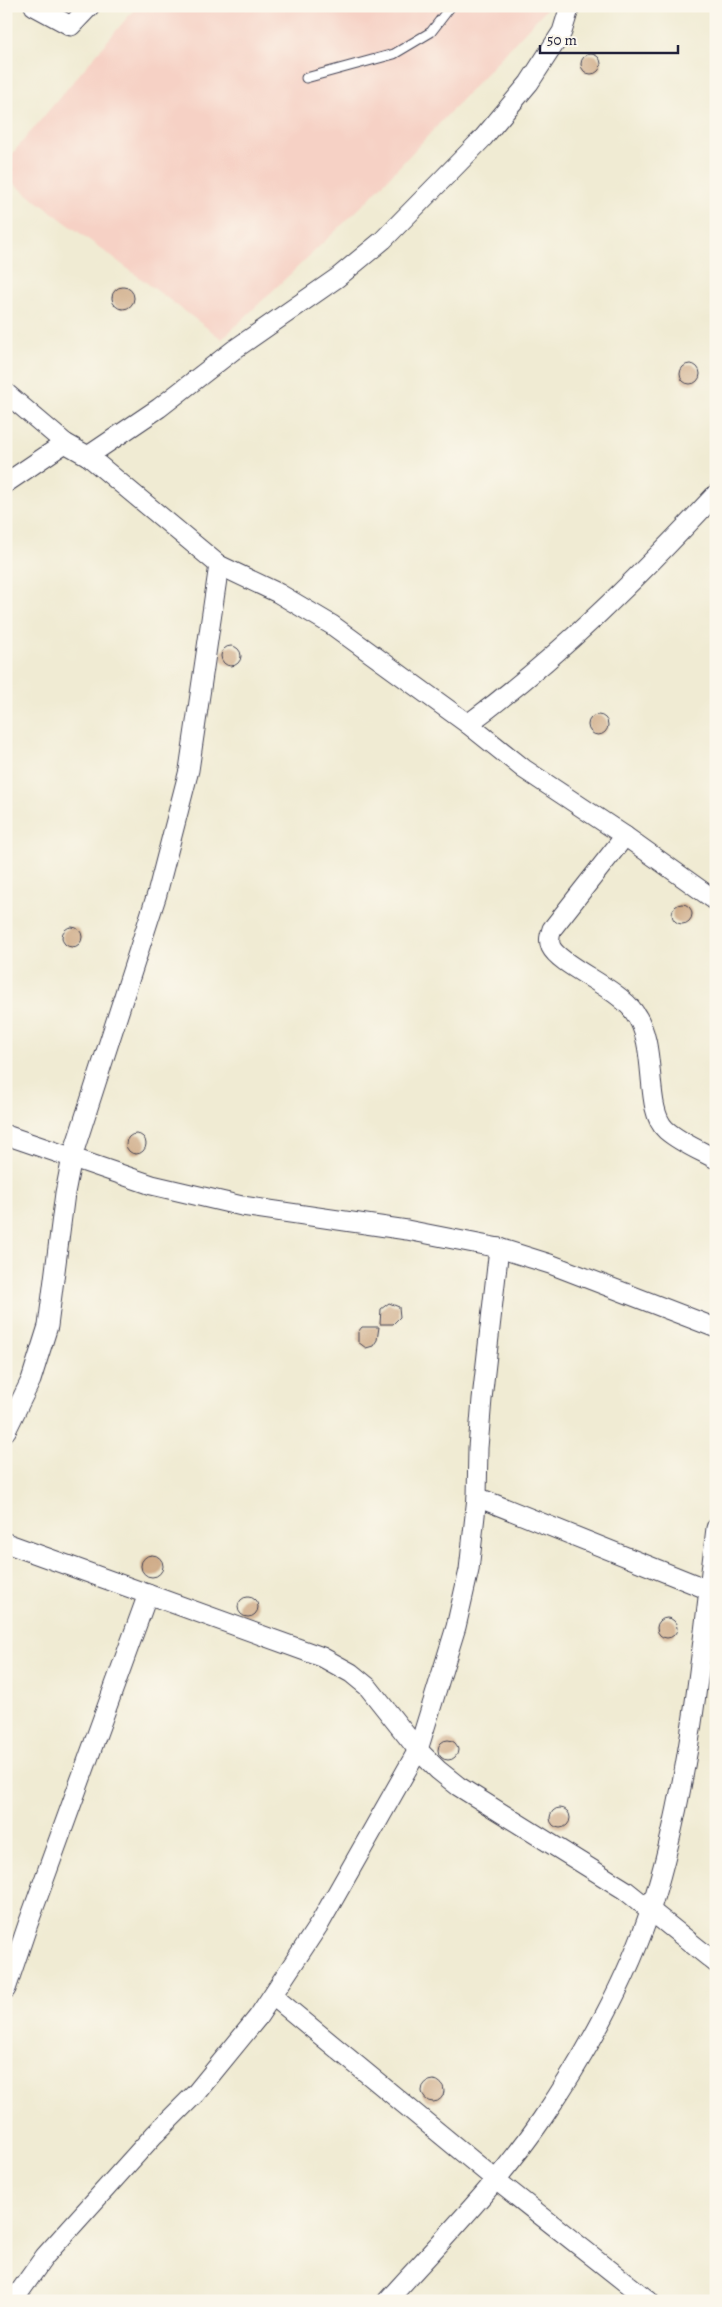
<svg xmlns="http://www.w3.org/2000/svg" width="722" height="2307" font-family="Alegreya,serif">
<style>
.built{fill:#f6d1c5}
.building{fill:#d0ad8a}
.lines{fill:none;stroke-linecap:round;stroke-linejoin:round}
.service-casing{stroke:#414052;stroke-width:11}
.minor-casing{stroke:#414052;stroke-width:21}
.service{stroke:#fff;stroke-width:9}
.minor{stroke:#fff;stroke-width:19}
</style>
<rect width="100%" height="100%" fill="#fbf7ec"/>
<filter id="ink" filterUnits="userSpaceOnUse"><feTurbulence type="fractalNoise" baseFrequency=".02" numOctaves="2"/><feDisplacementMap in="SourceGraphic" scale="10" xChannelSelector="R" yChannelSelector="G"/><feConvolveMatrix kernelMatrix="1 2 1 2 8 2 1 2 1" color-interpolation-filters="sRGB"/></filter>
<filter id="wash" filterUnits="userSpaceOnUse"><feTurbulence type="fractalNoise" baseFrequency=".0096" numOctaves="4" result="noise"/><feDisplacementMap in="SourceGraphic" scale="20" xChannelSelector="R" yChannelSelector="G"/><feGaussianBlur stdDeviation="1.12" result="paint"/><feColorMatrix in="noise" values="0 0 0 0 0 0 0 0 0 0 0 0 0 0 0 0 0 1.4 0 .05"/><feComposite in="paint" operator="in"/></filter>
<g filter="url(#wash)">
<rect width="100%" height="100%" fill="#f0ebd3"/>
<polygon class="built" points="137,6 542,6 547,8 367,201 222,339 6,178 6,161"/>
<g id="blocks">
<g class="building">
<circle cx="591" cy="64" r="10"/>
<circle cx="123" cy="298" r="11"/>
<circle cx="690" cy="374" r="10"/>
<circle cx="231" cy="656" r="10"/>
<circle cx="598" cy="725" r="10"/>
<circle cx="682" cy="914" r="10"/>
<circle cx="72" cy="937" r="10"/>
<circle cx="136" cy="1144" r="10"/>
<polygon points="389,1303 399,1307 400,1317 393,1324 380,1324 381,1309"/>
<polygon points="362,1327 379,1327 377,1340 373,1346 366,1348 358,1342 358,1332"/>
<circle cx="152" cy="1566" r="11"/>
<circle cx="248" cy="1607" r="10"/>
<circle cx="667" cy="1628" r="10"/>
<circle cx="448" cy="1750" r="10"/>
<circle cx="560" cy="1818" r="10"/>
<circle cx="433" cy="2091" r="11"/>
</g>
</g>
</g>
<g filter="url(#ink)">
<use href="#blocks" fill-opacity="0" stroke="#414052" stroke-width="1"/>
<g class="lines">
<g class="service-casing">
<polyline id="service" points="306,78 394,54 431,32 451,6"/>
</g>
<g class="minor-casing">
<g id="minor">
<polyline points="34,6 71,26 90,6"/>
<polyline points="6,393 65,443 88,456 219,565 278,593 332,625 468,724 524,769 625,836 716,901"/>
<polyline points="88,456 159,408 235,349 337,278 383,240 483,138 529,83 562,32 570,6"/>
<polyline points="6,483 65,443"/>
<path d="M 468,724 C 559,657 639,577 716,494"/>
<path d="M 625,836 L 552,929 C 550,935 548,940 551,947 C 560,966 617,987 634,1012 C 659,1045 643,1109 666,1130 C 681,1143 699,1150 716,1159"/>
<polyline points="6,1135 152,1185 242,1206 407,1230 499,1248 550,1264 716,1328"/>
<polyline points="6,1431 31,1380 48,1326 65,1193 72,1157 157,894 189,770 219,565"/>
<polyline points="477,1497 709,1590"/>
<polyline points="6,1543 322,1657 351,1673 368,1687 418,1750 438,1770 458,1786 625,1890 716,1963"/>
<polyline points="6,1989 28,1924 148,1594"/>
<polyline points="273,1996 496,2180 649,2301"/>
<polyline points="13,2301 45,2256 154,2135 196,2093 258,2017 320,1923 418,1750 456,1627 469,1570 477,1497 478,1448 482,1399 499,1248"/>
<path d="M 387,2301 C 440,2242 497,2185 542,2119 C 584,2058 628,1979 651,1908 C 690,1785 701,1656 716,1528"/>
</g>
</g>
<use href="#service" class="service"/>
<use href="#minor" class="minor"/>
</g>
</g>
<rect width="722" height="2307" fill="none" stroke="#fbf7ec" stroke-width="25"/>
<path d="M540 45v8h138v-8" fill="none" stroke="#22223b" stroke-width="2.5"/>
<text x="547" y="45" font-size="15" fill="#22223b" stroke="#fbf7ec" stroke-width="4" paint-order="stroke">50 m</text>
</svg>
